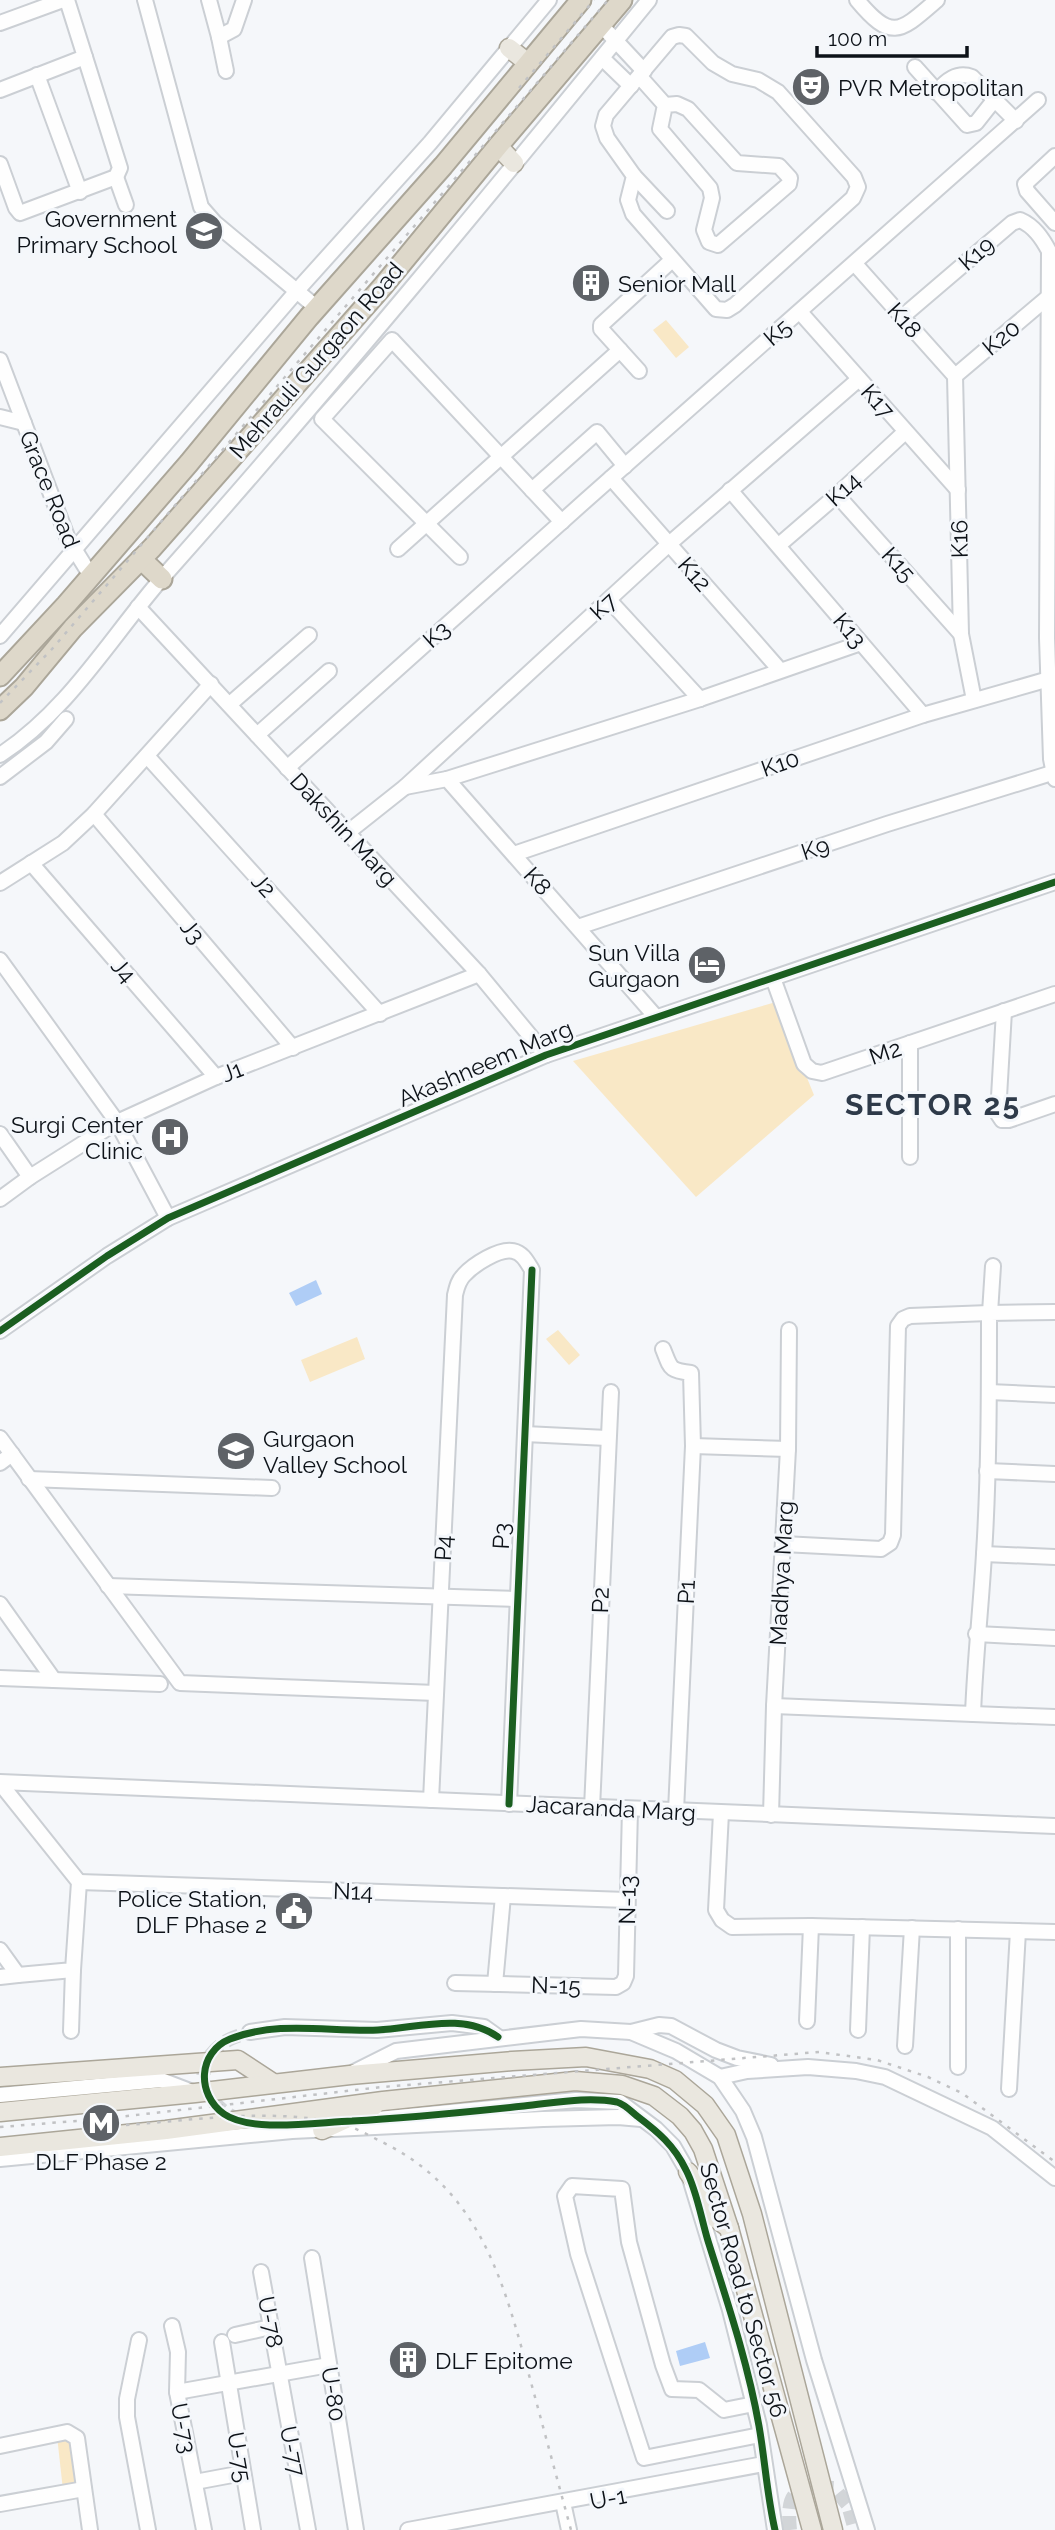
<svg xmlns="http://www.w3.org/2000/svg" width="1055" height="2530" font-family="Raleway,sans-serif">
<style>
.green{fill:#f9e8c6}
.water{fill:#afcdf6}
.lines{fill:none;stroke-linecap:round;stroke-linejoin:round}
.minor-tunnel{stroke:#d2d5d8;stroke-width:14;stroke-dasharray:14 7;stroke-linecap:butt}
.minor-casing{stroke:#cbcfd4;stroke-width:18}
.major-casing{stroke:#aba699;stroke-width:21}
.highway-casing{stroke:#aba699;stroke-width:23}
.minor{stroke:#fefefe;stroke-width:14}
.major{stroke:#eae7df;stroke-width:18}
.highway{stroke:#ded8ca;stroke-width:19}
.rail{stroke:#c1c2c4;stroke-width:2.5;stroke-dasharray:3.5 7;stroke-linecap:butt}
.cycleway-casing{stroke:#f4f7fb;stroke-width:11}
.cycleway{stroke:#1b5e20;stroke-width:7}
.labels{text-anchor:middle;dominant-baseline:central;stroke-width:6;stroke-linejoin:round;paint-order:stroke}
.poi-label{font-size:23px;fill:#0d1218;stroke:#f4f7fb;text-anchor:start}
.street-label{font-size:23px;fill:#0d1218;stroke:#f4f7fb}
.district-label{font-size:30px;font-weight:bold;letter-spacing:2px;fill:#2e3a49;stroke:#f4f7fb}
</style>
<rect width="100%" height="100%" fill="#f5f7fa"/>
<g class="green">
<polygon points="666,320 689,347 676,358 653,330"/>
<polygon points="776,1002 814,1095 696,1197 573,1061"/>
<polygon points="558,1330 580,1355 569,1365 546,1339"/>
<polygon points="357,1337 365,1359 310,1382 301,1360"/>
<polygon points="68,2432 80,2486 63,2490 57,2436"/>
</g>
<g class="water">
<polygon points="316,1280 322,1294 296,1306 289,1293"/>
<polygon points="705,2342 710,2358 680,2366 676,2351"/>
</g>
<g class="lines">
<g class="minor-tunnel">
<path d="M 241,2121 C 205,2106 186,2068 225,2042 C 232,2037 242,2035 250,2032"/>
<polyline points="261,2124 378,2119"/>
<path d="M 790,2530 C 786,2490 796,2486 834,2488 L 848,2505 L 855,2530"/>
</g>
<g class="minor-casing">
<g id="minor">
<polyline points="145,0 201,207 215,223 317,308"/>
<polyline points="209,0 219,37 234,29 244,0"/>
<path d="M 857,0 C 892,42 900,32 937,0"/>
<polyline points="0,23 63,0"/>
<polyline points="601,25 644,71"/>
<polygon points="679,35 686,36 713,63 732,74 758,80 778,92 854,177 858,187 853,198 735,305 727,310 716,309 633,214 628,200 634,176 607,138 603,126 606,115 672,37"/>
<polyline points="219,37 226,71"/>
<polyline points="602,58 631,86"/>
<polyline points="915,67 967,125 976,123 995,99"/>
<polyline points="37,75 80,192"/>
<polyline points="640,77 665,105 677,104 688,109 737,163 779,166 790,178 789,184 718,245 709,242 704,230 712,198 710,188 660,129 665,105"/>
<polyline points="0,90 85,57 67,0"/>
<path d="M 936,92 C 946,81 957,71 972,77 L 1016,121"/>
<polyline points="1055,156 1025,184 1027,191 1055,223"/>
<polyline points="0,164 16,208 20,213 116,177 120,168 85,57"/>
<polyline points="634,176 667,211"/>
<polyline points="116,177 126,205"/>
<polyline points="855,264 955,376"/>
<polyline points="800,312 958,490"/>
<path d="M 902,317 L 1012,223 L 1020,220 C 1034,226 1042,238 1049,251 L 1047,638 L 1051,759 L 1055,779"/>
<polyline points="0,360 68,539 91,576"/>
<polyline points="639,371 601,329 601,325 672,260"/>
<polyline points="955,376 961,634 974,700"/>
<polyline points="955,376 1047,298"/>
<polyline points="0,417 24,423"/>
<polyline points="611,478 779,669"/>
<polyline points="532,490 597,432 625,466"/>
<polyline points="730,490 923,715"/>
<polyline points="837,495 961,634"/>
<polyline points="779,545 837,495 905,432"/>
<polyline points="398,549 620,350"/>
<polyline points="460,557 322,419 392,340 562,522"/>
<polyline points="609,600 700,699"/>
<polyline points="138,607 479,974 546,1055"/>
<polyline points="0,636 302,285 430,143 549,0"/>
<polyline points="230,704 309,635"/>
<polyline points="257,735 329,671"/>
<path d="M 0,755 C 69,710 110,638 163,577 C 330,389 490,195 649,0"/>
<polyline points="147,756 380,1014"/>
<polyline points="287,768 585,501 1038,100"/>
<polyline points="0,777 46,742 66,719"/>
<polyline points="447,779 700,699 861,643"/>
<polyline points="405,787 447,779 656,1017"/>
<polyline points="94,814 293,1048"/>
<polyline points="347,833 405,787 669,544 859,379"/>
<polyline points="514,854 923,715 1049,679"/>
<polyline points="31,863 216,1077"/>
<polyline points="0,883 63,843 94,814 211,684"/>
<polyline points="578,927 887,824 1055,772"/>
<polyline points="0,960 117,1122 168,1218"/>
<polyline points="773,978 804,1064 812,1071 822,1073 1055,994"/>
<polyline points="1004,1011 998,1114 1002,1120 1009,1120 1055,1104"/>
<polyline points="0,1134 30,1177"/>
<polyline points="910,1157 910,1043"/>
<polyline points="0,1199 30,1177 117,1122 216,1077 479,974"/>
<polyline points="990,1313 993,1266"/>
<polyline points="0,1331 107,1256 168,1218 546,1055 1055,882"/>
<path d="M 663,1349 C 671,1369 669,1370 691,1373 L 693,1446 L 676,1811"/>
<polyline points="989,1392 1055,1395"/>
<polyline points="525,1434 607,1438"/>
<polyline points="0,1438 180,1683 436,1693"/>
<polyline points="693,1446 788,1449"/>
<polyline points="0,1463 12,1454"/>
<polyline points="987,1471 1055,1474"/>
<polyline points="29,1479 272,1488"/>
<polyline points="783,1544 881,1549 890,1543 893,1535 898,1326 903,1319 910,1316 989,1313"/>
<polyline points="984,1554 1055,1557"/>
<polyline points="108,1586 517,1599"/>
<polyline points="0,1604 54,1680"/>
<polyline points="976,1634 1055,1638"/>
<polyline points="0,1678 160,1684"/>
<path d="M 774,1706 L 973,1714 C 975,1660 981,1607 984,1554 C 989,1474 989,1393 989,1313 L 1055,1312"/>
<polyline points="973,1714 1055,1717"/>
<polyline points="0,1782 1055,1826"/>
<polyline points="0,1783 79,1882 73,1970 18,1975 0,1950"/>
<path d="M 431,1800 L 455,1295 C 457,1287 458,1281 464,1275 C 473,1265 499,1248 513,1251 C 523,1253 527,1262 532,1270 L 509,1804"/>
<polyline points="592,1808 611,1392"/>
<polyline points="721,1813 716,1910 722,1920 732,1927 811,1926 1055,1932"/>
<polyline points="771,1815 774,1706 788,1449 789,1330"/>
<polyline points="79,1882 627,1900"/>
<polyline points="0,1977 18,1975"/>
<polyline points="455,1983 616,1987 623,1983 626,1976 630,1809"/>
<polyline points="495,1984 503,1896"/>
<polyline points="807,2021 811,1926"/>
<polyline points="858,2030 862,1927"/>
<polyline points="71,2031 73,1970"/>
<polyline points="250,2032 285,2027 377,2030 452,2023 484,2027 498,2037"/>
<polyline points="631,2032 659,2025 671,2026 716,2050 737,2058 771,2065"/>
<polyline points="905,2046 912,1928"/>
<polyline points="958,2067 958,1929"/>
<polyline points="354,2072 396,2051 581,2029 631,2032 676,2051 720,2077 743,2111 754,2137 814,2360 867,2530"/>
<polyline points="720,2077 747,2071 808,2067 856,2071 885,2077 992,2128 1055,2178"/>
<polyline points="1009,2089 1018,1931"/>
<polyline points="0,2095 161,2080 195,2093"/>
<polyline points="378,2119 576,2100 620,2102 656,2129 673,2146 688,2172 730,2310 759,2425 775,2530"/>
<polyline points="0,2159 292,2131 543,2119 618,2117 641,2119"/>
<polyline points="312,2258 356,2530"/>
<polyline points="261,2272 308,2530"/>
<polyline points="172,2326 178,2352 177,2392 204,2530"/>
<polyline points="235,2335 271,2327"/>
<polyline points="139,2340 127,2399 127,2417 148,2530"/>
<polyline points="222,2342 253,2530"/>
<polyline points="177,2392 329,2365"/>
<polyline points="754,2404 724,2410 699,2390 672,2389 663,2365 629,2242 622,2189 572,2186 565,2196 578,2254 644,2458 760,2435"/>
<polyline points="0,2446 67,2432 77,2438 90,2530"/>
<polyline points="195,2482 243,2473"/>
<polyline points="0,2504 84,2489"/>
<polyline points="564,2507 569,2530"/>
<polyline points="408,2530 764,2464"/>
</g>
</g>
<g class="major-casing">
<g id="major">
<polyline points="509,48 528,63"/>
<polyline points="498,146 514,163"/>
<polyline points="0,2077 238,2060 273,2083"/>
<polyline points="0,2112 195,2093 350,2075 512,2061 586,2057 650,2069 675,2080 705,2105 726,2135 752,2214 833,2530"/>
<polyline points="322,2130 374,2106"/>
<polyline points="0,2147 166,2130 383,2101 575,2081 622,2085 654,2096 680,2116 693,2131 703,2149 729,2228 812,2530"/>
<polyline points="688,2172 698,2186 710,2214 729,2228"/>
</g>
</g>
<g class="highway-casing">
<g id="highway">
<polyline points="141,559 162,579"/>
<polyline points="0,676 66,605 189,463 309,317 443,166 581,0"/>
<polyline points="0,710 24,687 73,628 152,548 383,286 498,146 622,0"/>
</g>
</g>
<use href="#minor" class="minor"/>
<use href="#major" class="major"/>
<use href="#highway" class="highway"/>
<g class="rail">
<polyline points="519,88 594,0"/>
<polyline points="0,703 52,649 608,0"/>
<path d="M 126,2125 C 195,2120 270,2108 338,2123 C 353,2126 368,2135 382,2142 C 483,2191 505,2287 532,2386 C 545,2434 558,2482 571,2530"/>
<polyline points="0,2127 101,2119 382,2087 819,2052 877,2060 928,2077 962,2093 1055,2162"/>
</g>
<g class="cycleway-casing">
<g id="cycleway">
<polyline points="0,1331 107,1256 168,1218 546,1055 1055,882"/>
<polyline points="509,1804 532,1270"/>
<path d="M 498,2037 C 463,2012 417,2028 378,2030 C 328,2032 279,2020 230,2039 C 198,2052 196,2094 224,2114 C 251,2133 318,2122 352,2121 C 409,2118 467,2112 524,2106 C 554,2103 587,2096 617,2102 C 624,2104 631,2111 637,2116 C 658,2132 674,2145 686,2170 C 697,2191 701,2218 708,2241 C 727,2301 748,2363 759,2426 C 765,2460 767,2496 775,2530"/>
</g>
</g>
<use href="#cycleway" class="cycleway"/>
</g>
<defs>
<g id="theatre-disc" transform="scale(2.0125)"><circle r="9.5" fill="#5e6267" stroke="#f4f7fb"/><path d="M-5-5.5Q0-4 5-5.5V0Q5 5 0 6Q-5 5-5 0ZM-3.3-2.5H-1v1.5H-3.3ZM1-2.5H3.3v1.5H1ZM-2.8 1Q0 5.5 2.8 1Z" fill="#fff"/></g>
<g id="school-disc" transform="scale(2.0125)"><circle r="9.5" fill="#5e6267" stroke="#f4f7fb"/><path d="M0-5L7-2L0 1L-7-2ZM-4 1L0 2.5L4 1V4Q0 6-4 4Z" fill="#fff"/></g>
<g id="building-disc" transform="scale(2.0125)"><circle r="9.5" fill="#5e6267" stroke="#f4f7fb"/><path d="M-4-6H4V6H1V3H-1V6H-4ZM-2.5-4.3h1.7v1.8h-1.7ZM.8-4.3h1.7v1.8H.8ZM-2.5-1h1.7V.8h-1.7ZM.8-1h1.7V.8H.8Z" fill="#fff"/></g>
<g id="hotel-disc" transform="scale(2.0125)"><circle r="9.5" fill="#5e6267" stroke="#f4f7fb"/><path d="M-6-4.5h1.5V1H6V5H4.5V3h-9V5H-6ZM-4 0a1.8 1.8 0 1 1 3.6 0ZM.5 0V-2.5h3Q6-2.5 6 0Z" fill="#fff"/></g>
<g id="hospital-disc" transform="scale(2.0125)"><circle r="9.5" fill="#5e6267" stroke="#f4f7fb"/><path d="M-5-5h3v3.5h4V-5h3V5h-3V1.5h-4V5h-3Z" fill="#fff"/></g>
<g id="civic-disc" transform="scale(2.0125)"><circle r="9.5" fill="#5e6267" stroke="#f4f7fb"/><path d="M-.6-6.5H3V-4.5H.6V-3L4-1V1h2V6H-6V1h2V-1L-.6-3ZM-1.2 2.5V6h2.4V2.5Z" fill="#fff"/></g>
<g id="metro-disc" transform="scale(2.0125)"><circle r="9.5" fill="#5e6267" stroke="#f4f7fb"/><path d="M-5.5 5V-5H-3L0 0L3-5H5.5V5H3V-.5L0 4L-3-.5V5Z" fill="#fff"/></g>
</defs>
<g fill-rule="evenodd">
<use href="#theatre-disc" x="811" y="87"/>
<use href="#school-disc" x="204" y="231"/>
<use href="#building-disc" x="591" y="283"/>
<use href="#hotel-disc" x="707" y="965"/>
<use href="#hospital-disc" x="170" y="1137"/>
<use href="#school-disc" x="236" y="1451"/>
<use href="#civic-disc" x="294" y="1911"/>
<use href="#metro-disc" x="101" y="2123"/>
<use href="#building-disc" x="408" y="2360"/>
</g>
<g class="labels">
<g class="poi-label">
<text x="838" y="87">PVR Metropolitan</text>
<text x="177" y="218" text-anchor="end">Government<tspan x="177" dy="26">Primary School</tspan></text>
<text x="618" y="283">Senior Mall</text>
<text x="680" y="952" text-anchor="end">Sun Villa<tspan x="680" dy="26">Gurgaon</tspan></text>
<text x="143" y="1124" text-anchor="end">Surgi Center<tspan x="143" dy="26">Clinic</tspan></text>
<text x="263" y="1438">Gurgaon<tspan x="263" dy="26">Valley School</tspan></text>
<text x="267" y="1898" text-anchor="end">Police Station,<tspan x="267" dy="26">DLF Phase 2</tspan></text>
<text x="101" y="2161" text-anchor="middle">DLF Phase 2</text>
<text x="435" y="2360">DLF Epitome</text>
</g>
<g class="street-label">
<text transform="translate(976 253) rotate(-41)">K19</text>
<text transform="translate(905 320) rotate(48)">K18</text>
<text transform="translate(777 332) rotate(-41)">K5</text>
<text transform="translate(1001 337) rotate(-40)">K20</text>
<text transform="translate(316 360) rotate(-49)">Mehrauli Gurgaon Road</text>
<text transform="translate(878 401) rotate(49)">K17</text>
<text transform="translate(50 489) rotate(68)">Grace Road</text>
<text transform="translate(843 489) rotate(-42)">K14</text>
<text transform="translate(959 539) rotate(-91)">K16</text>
<text transform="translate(899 564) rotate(48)">K15</text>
<text transform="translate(695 574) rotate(49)">K12</text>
<text transform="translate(603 606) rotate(-43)">K7</text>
<text transform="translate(850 630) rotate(50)">K13</text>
<text transform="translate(436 634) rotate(-42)">K3</text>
<text transform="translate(780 763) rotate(-19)">K10</text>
<text transform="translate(344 829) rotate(47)">Dakshin Marg</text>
<text transform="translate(815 848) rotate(-18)">K9</text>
<text transform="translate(538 881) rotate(48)">K8</text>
<text transform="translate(264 885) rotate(48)">J2</text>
<text transform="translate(193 931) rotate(50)">J3</text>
<text transform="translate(124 970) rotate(49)">J4</text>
<text transform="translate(885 1052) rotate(-19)">M2</text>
<text transform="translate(485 1063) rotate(-23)">Akashneem Marg</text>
<text transform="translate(232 1071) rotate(-21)">J1</text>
<text transform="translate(501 1536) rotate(-87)">P3</text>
<text transform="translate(443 1548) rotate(-87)">P4</text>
<text transform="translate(781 1573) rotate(-87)">Madhya Marg</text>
<text transform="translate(686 1592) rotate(-87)">P1</text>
<text transform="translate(600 1600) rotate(-88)">P2</text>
<text transform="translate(611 1808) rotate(3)">Jacaranda Marg</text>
<text transform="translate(353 1891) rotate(2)">N14</text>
<text transform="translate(627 1900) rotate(-89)">N-13</text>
<text transform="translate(556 1985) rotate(2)">N-15</text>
<text transform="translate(744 2290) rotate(74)">Sector Road to Sector 56</text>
<text transform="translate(271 2322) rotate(79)">U-78</text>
<text transform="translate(334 2394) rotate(81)">U-80</text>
<text transform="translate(184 2428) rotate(79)">U-73</text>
<text transform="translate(293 2451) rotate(79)">U-77</text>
<text transform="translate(240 2457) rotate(80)">U-75</text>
<text transform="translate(608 2498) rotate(-11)">U-1</text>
</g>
<g class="district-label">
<text x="933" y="1104">SECTOR 25</text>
</g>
</g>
<path d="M817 46v10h150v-10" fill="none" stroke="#0d1218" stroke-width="3.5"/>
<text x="828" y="46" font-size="21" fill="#0d1218" stroke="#f4f7fb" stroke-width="5" paint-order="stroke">100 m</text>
</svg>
